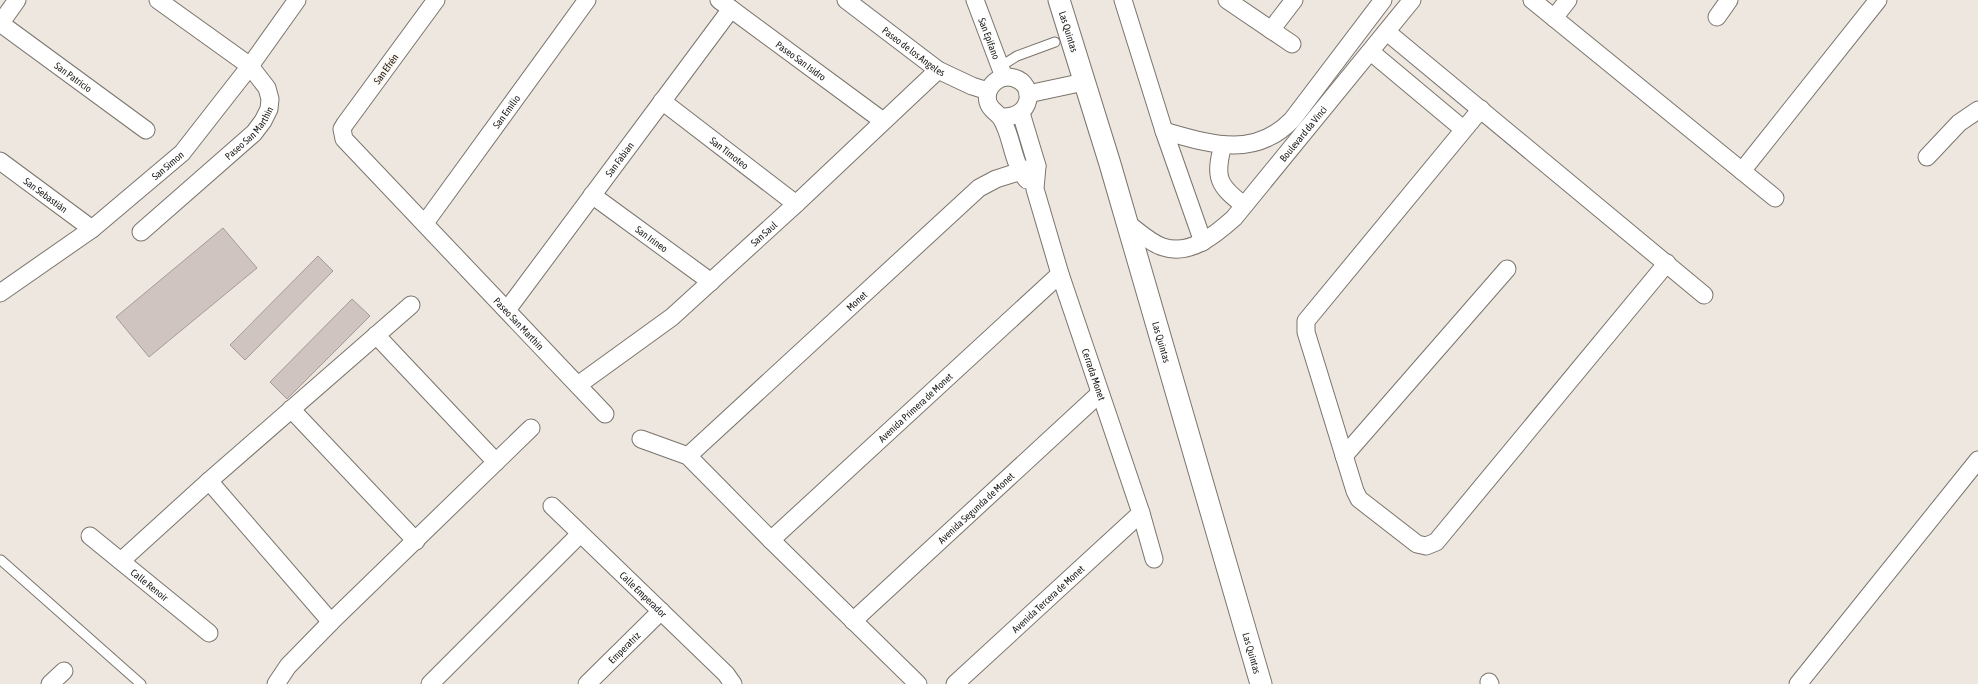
<svg xmlns="http://www.w3.org/2000/svg" width="1978" height="684" font-family="'Asap Condensed',sans-serif">
<style>
.building{fill:#d0c4c1;stroke:#a49996}
.lines{fill:none;stroke-linecap:round;stroke-linejoin:round}
.service-casing{stroke:#7a746d;stroke-width:11}
.minor-casing{stroke:#7a746d;stroke-width:19}
.tertiary-casing{stroke:#7a746d;stroke-width:23}
.service{stroke:#fff;stroke-width:9}
.minor{stroke:#fff;stroke-width:17}
.tertiary{stroke:#fff;stroke-width:21}
.labels{text-anchor:middle;dominant-baseline:central;stroke-width:3;stroke-linejoin:round;paint-order:stroke}
.street-label{font-size:10px;fill:#1c1a17;stroke:#fbf5ec}
</style>
<rect width="100%" height="100%" fill="#eee7df"/>
<g class="building">
<polygon points="223,228 257,268 149,357 116,317"/>
<polygon points="318,256 333,271 245,360 230,345"/>
<polygon points="352,299 370,316 287,399 270,382"/>
</g>
<g class="lines">
<g class="service-casing">
<g id="service">
<polyline points="1001,66 1017,56 1055,42"/>
<polyline points="1,560 141,684"/>
</g>
</g>
<g class="minor-casing">
<g id="minor">
<path id="s1" d="M 436,0 L 345,124 L 342,129 L 344,139 L 605,414"/>
<path id="s2" d="M 719,0 L 883,121"/>
<path id="s3" d="M 846,0 L 938,70 L 972,86 L 988,91"/>
<path id="s4" d="M 975,0 L 1004,77"/>
<polyline points="1123,0 1164,131 1203,242"/>
<polyline points="1227,0 1292,44"/>
<polyline points="1532,0 1775,198"/>
<polyline points="1717,17 1729,0"/>
<polyline points="1554,18 1568,0"/>
<path id="s5" d="M 0,23 L 146,130"/>
<polyline points="0,24 17,0"/>
<polyline points="1271,30 1294,0"/>
<polyline points="1387,32 1704,295"/>
<polyline points="1371,52 1463,129"/>
<polyline points="1028,94 1084,82"/>
<path id="s6" d="M 662,101 L 796,204"/>
<polyline points="1481,109 1306,321 1306,332 1355,491 1359,499 1417,544 1426,546 1436,542 1667,263"/>
<path id="s7" d="M 1021,113 L 1037,166 L 1035,189 L 1060,274 L 1141,513 L 1154,559"/>
<path d="M 1001,117 C 1033,119 1036,84 1014,78 C 1000,73 984,87 988,102 C 990,110 997,112 1001,118 C 1013,137 1011,161 1027,180"/>
<path d="M 1164,131 C 1210,144 1254,159 1292,120 L 1383,0"/>
<path d="M 1223,145 C 1214,177 1218,186 1244,205"/>
<polyline points="1927,157 1959,123 1978,110"/>
<path id="s8" d="M 0,161 L 92,229"/>
<polyline points="1742,171 1878,0"/>
<path id="s9" d="M 592,195 L 711,282"/>
<path id="s10" d="M 425,223 L 587,0"/>
<path id="s11" d="M 1127,223 C 1138,231 1150,243 1163,247 C 1190,256 1215,235 1234,218 L 1412,0"/>
<path id="s12" d="M 141,232 L 254,133 L 263,121 L 269,109 L 270,99 L 267,88 L 250,66 L 158,0"/>
<path id="s13" d="M 0,293 L 92,229 L 182,153 L 250,66 L 297,0"/>
<path id="s14" d="M 507,310 L 731,9"/>
<polyline points="376,335 496,462"/>
<path id="s15" d="M 578,385 L 672,317 L 796,204 L 938,70"/>
<polyline points="291,409 416,541"/>
<polyline points="641,439 688,456 771,540 918,684"/>
<path id="s16" d="M 688,456 L 979,188 L 996,179 L 1037,166"/>
<polyline points="1344,456 1507,269"/>
<polyline points="209,481 331,622"/>
<path id="s17" d="M 552,506 L 726,674 L 733,684"/>
<path id="s18" d="M 90,536 L 209,633"/>
<path id="s19" d="M 771,540 L 1060,274"/>
<polyline points="121,561 209,481 411,305"/>
<path id="s20" d="M 853,621 L 1099,394"/>
<polyline points="1489,682 1490,684"/>
<polyline points="50,684 64,671"/>
<polyline points="276,684 288,666 331,622 531,428"/>
<polyline points="430,684 580,534"/>
<path id="s21" d="M 587,684 L 661,611"/>
<path id="s22" d="M 955,684 L 1141,513"/>
<polyline points="1798,684 1978,460"/>
</g>
</g>
<g class="tertiary-casing">
<g id="tertiary">
<path id="s23" d="M 1059,0 L 1110,164 L 1261,684"/>
</g>
</g>
<use href="#service" class="service"/>
<use href="#minor" class="minor"/>
<use href="#tertiary" class="tertiary"/>
</g>
<g class="labels">
<g class="street-label">
<text stroke="none"><textPath href="#s23" startOffset="33">Las Quintas</textPath></text>
<text stroke="none"><textPath href="#s4" startOffset="41">San Epifano</textPath></text>
<text stroke="none"><textPath href="#s3" startOffset="85">Paseo de los Angeles</textPath></text>
<text stroke="none"><textPath href="#s2" startOffset="102">Paseo San Isidro</textPath></text>
<text transform="translate(386 69) rotate(-54)">San Efrén</text>
<text stroke="none"><textPath href="#s5" startOffset="91">San Patricio</textPath></text>
<text stroke="none"><textPath href="#s10" startOffset="138">San Emilio</textPath></text>
<text stroke="none"><textPath href="#s12" startOffset="147">Paseo San Marthin</textPath></text>
<text stroke="none"><textPath href="#s11" startOffset="233">Boulevard da Vinci</textPath></text>
<text stroke="none"><textPath href="#s6" startOffset="85">San Timoteo</textPath></text>
<text stroke="none"><textPath href="#s14" startOffset="188">San Fabian</textPath></text>
<text stroke="none"><textPath href="#s13" startOffset="211">San Simon</textPath></text>
<text stroke="none"><textPath href="#s8" startOffset="57">San Sebastián</textPath></text>
<text stroke="none"><textPath href="#s15" startOffset="240">San Saul</textPath></text>
<text stroke="none"><textPath href="#s9" startOffset="74">San Irineo</textPath></text>
<text stroke="none"><textPath href="#s16" startOffset="229">Monet</textPath></text>
<text stroke="none"><textPath href="#s1" startOffset="424">Paseo San Marthin</textPath></text>
<text stroke="none"><textPath href="#s23" startOffset="357">Las Quintas</textPath></text>
<text stroke="none"><textPath href="#s7" startOffset="273">Cerrada Monet</textPath></text>
<text stroke="none"><textPath href="#s19" startOffset="196">Avenida Primera de Monet</textPath></text>
<text stroke="none"><textPath href="#s20" startOffset="167">Avenida Segunda de Monet</textPath></text>
<text stroke="none"><textPath href="#s18" startOffset="77">Calle Renoir</textPath></text>
<text stroke="none"><textPath href="#s17" startOffset="127">Calle Emperador</textPath></text>
<text stroke="none"><textPath href="#s22" startOffset="126">Avenida Tercera de Monet</textPath></text>
<text stroke="none"><textPath href="#s21" startOffset="52">Emperatriz</textPath></text>
<text stroke="none"><textPath href="#s23" startOffset="681">Las Quintas</textPath></text>
</g>
</g>
</svg>
